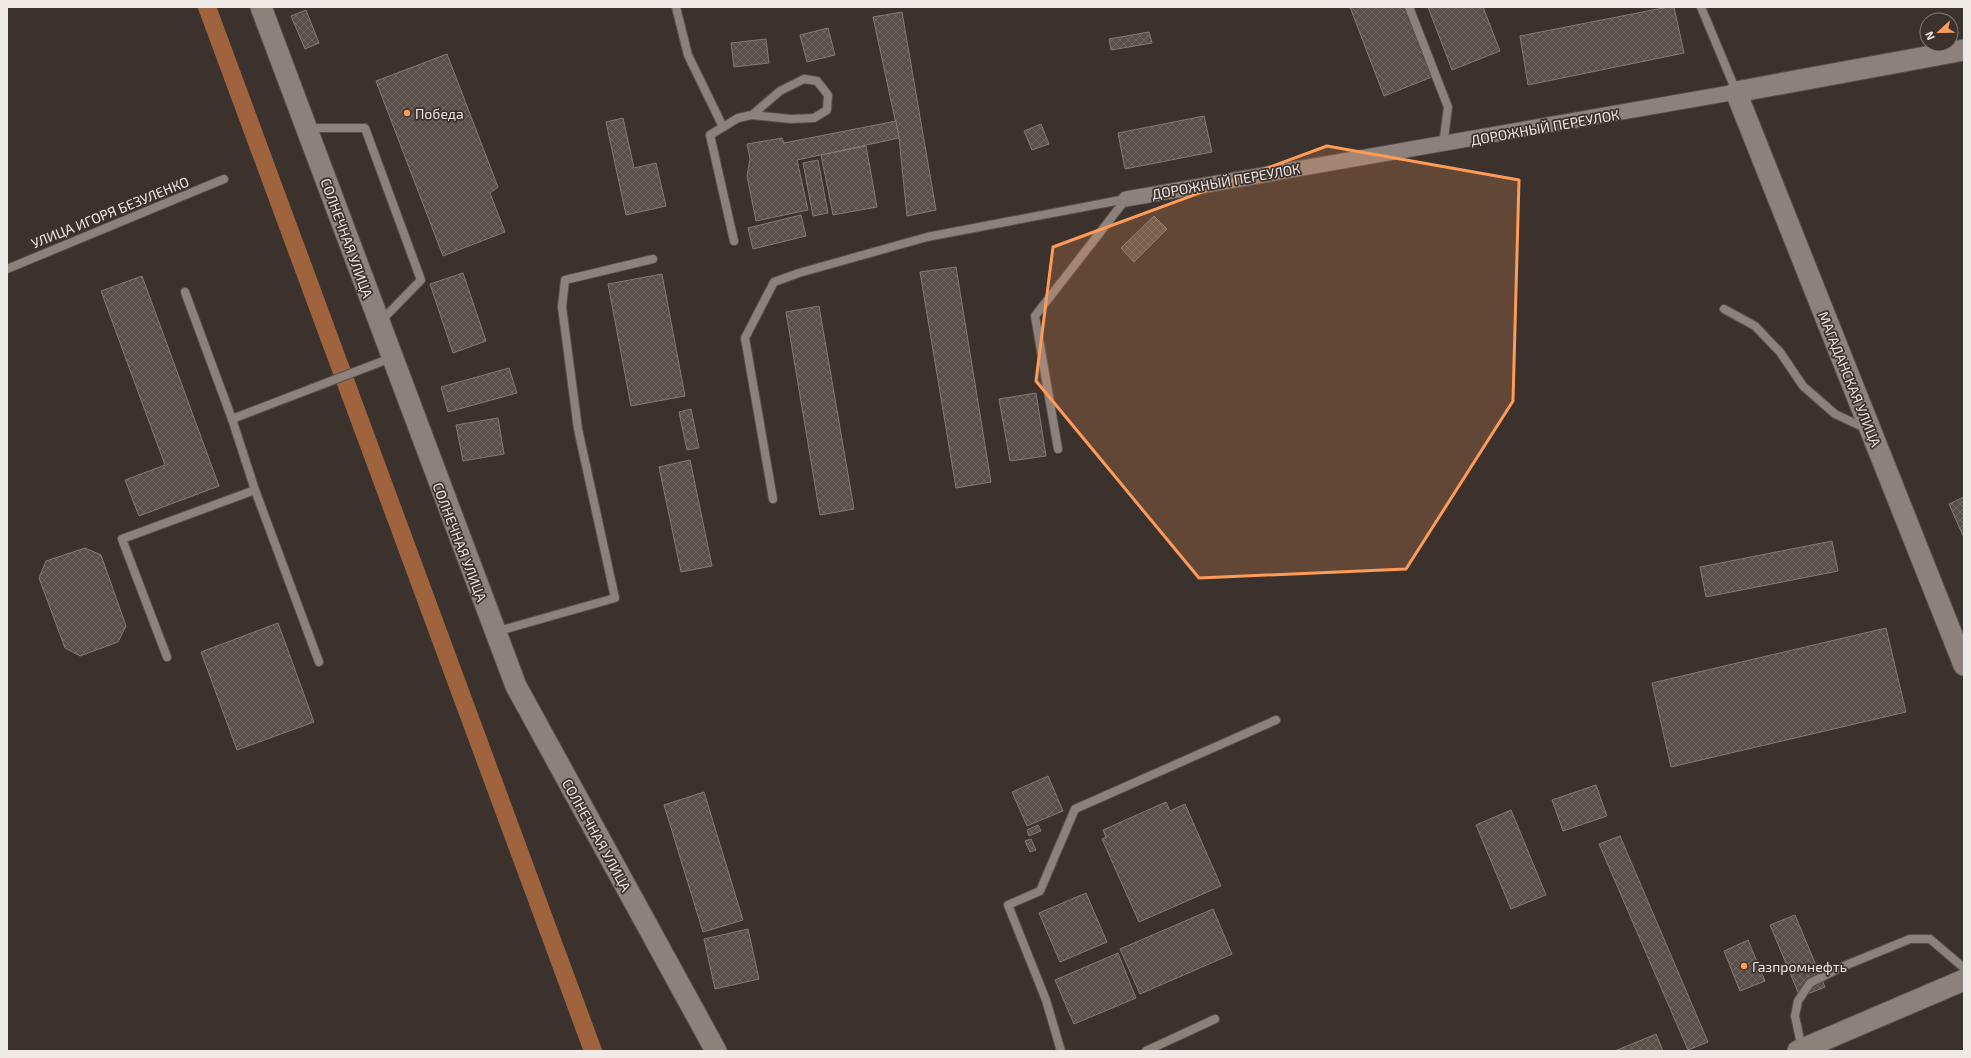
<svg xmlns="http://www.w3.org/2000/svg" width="1971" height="1058" font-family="'Exo 2',sans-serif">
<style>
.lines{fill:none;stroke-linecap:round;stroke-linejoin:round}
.canal{stroke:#9f643e;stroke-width:18}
.building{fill:url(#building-cross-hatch);stroke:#857a74}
.lane-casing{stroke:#58504b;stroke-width:10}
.street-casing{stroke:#58504b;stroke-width:17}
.secondary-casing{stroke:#58504b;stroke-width:23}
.lane{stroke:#8c817b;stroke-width:8}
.street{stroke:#8c817b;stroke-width:15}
.secondary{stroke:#8c817b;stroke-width:21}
.marked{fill:#fe9b58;fill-opacity:0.2;stroke:#fe9b58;stroke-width:3;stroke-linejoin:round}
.poi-dot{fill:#fe9b58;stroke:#3c322d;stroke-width:1.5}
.labels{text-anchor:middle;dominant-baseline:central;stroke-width:3.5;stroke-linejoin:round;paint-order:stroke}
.poi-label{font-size:14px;fill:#f0eae6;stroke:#3c322d;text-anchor:start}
.street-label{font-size:14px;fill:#f0eae6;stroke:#3c322d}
</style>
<defs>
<pattern id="building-cross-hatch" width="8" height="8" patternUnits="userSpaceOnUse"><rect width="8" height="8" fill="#594f49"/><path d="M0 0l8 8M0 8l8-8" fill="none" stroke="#716863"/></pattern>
</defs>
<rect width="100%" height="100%" fill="#3c322d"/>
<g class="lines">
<polyline class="canal" points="207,7 593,1051"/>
</g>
<g class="building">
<polygon points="1350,7 1405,7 1432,77 1384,96"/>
<polygon points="1428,7 1483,7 1500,51 1452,70"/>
<polygon points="1668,7 1674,7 1684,53 1528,85 1520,36"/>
<polygon points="306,10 319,43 305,49 291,16"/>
<polygon points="902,12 936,210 907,216 899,138 873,17"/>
<polygon points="828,28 835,55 807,62 800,35"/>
<polygon points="1149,32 1152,43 1111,50 1109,39"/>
<polygon points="766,39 769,63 734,67 731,43"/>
<polygon points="447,54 498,187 490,193 505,232 443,256 376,81"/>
<polygon points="1204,116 1212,152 1125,169 1118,133"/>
<polygon points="623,118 634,168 656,163 666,206 626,215 606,122"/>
<polygon points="896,121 899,138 797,160 808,210 756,221 747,176 750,159 747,144 782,138 784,143"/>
<polygon points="1041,124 1049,144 1032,150 1024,131"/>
<polygon points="866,146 877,207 833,215 821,155"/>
<polygon points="818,160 828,213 813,216 803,163"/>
<polygon points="801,215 806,236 753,249 748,228"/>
<polygon points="1154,216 1167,229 1134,262 1121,248"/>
<polygon points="956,267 991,482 956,488 920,272"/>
<polygon points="463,273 486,341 453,353 430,284"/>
<polygon points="662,274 685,396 631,406 608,284"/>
<polygon points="142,276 219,486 139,516 125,480 165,465 101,291"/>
<polygon points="819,306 854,509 820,515 786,312"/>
<polygon points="509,368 517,393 448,412 441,387"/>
<polygon points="1036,393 1046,456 1010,461 999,399"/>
<polygon points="691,409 699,448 687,450 679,412"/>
<polygon points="498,418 504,454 463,461 456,425"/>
<polygon points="690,460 712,566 681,572 659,467"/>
<polygon points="1964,497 1964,538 1949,504"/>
<polygon points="1832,541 1838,571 1706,597 1700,567"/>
<polygon points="85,548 101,555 126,626 118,642 80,656 65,648 39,578 46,561"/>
<polygon points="278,623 314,722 237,750 201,652"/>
<polygon points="1886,628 1906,712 1671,767 1652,683"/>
<polygon points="1048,776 1063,811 1027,826 1012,792"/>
<polygon points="1596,785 1607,816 1563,831 1552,800"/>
<polygon points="704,792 743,920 703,932 664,805"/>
<polygon points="1166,802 1170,811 1185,804 1221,886 1139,922 1102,839 1106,837 1103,830"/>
<polygon points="1511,810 1546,895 1511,909 1476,825"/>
<polygon points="1038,825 1041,831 1029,836 1027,830"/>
<polygon points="1620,836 1708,1042 1688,1050 1599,844"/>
<polygon points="1031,839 1036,850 1030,852 1025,841"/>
<polygon points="1086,893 1107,942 1060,962 1039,913"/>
<polygon points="1213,909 1232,954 1140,994 1120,949"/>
<polygon points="1795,915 1825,987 1800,997 1770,925"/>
<polygon points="748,929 759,979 715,989 704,939"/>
<polygon points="1748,940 1765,981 1740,991 1724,951"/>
<polygon points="1118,953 1136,998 1074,1024 1055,980"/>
<polygon points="1656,1034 1663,1051 1615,1051"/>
</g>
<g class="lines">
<g class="lane-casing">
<g id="lane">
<polyline points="676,7 688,55 723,127"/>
<polyline points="1409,7 1448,107 1443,145"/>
<polyline points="1701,7 1736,91"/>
<polyline points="307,128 365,128 421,280 380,322"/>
<polyline points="734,241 710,135 738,118 752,115 791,119 814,118 827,110 828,95 817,81 804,79 780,91 752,115"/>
<polyline points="7,269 224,179"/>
<polyline points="185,292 232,419"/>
<polyline points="1724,309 1755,326 1780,352 1803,386 1835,414 1867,429"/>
<polyline points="1058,449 1035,316 1126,199"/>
<polyline points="773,499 745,338 774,282 799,273 927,237 1126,199"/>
<polyline points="495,632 615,598 578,429 562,307 565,280 653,259"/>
<polyline points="167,657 122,539 255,490"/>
<polyline points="319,662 255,490 232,419 391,358"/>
<polyline points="1802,1049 1795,1016 1798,1001 1810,983 1844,966 1910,939 1930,939 1964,968"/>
<polyline points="1061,1051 1046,1000 1008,905 1040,891 1075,809 1276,720"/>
<polyline points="1146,1051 1215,1019"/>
</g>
</g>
<g class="street-casing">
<path id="street" d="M 1126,199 C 1329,162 1533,129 1736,92"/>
</g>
<g class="secondary-casing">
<g id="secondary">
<polyline points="261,7 516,686 716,1051"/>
<polyline points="1964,50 1736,92 1964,665"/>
<polyline points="1798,1051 1964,980"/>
</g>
</g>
<use href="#lane" class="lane"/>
<use href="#street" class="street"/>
<use href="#secondary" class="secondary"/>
</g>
<path class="marked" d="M 1327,146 L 1519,180 L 1513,401 L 1406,569 L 1199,578 L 1036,381 L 1053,247 Z"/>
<g class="poi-dot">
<circle cx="407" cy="113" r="4"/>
<circle cx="1744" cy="966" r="4"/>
</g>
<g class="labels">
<g class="poi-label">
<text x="415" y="113">Победа</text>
<text x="1752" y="966">Газпромнефть</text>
</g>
<g class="street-label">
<text transform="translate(1545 127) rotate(-10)">ДОРОЖНЫЙ ПЕРЕУЛОК</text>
<text transform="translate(1226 181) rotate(-10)">ДОРОЖНЫЙ ПЕРЕУЛОК</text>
<text transform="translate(110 212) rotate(-22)">УЛИЦА ИГОРЯ БЕЗУЛЕНКО</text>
<text transform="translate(347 238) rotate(70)">СОЛНЕЧНАЯ УЛИЦА</text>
<text transform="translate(1850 379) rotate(68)">МАГАДАНСКАЯ УЛИЦА</text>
<text transform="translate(460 542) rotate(69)">СОЛНЕЧНАЯ УЛИЦА</text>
<text transform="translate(597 835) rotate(61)">СОЛНЕЧНАЯ УЛИЦА</text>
</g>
</g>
<rect width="1971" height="1058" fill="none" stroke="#f0eae6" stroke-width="16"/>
<g transform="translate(1939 32) rotate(248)"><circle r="19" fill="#3c322d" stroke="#847c77"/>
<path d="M0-3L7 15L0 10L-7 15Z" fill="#fe9b58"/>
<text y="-6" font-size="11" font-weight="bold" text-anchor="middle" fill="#f0eae6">N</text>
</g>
</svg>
